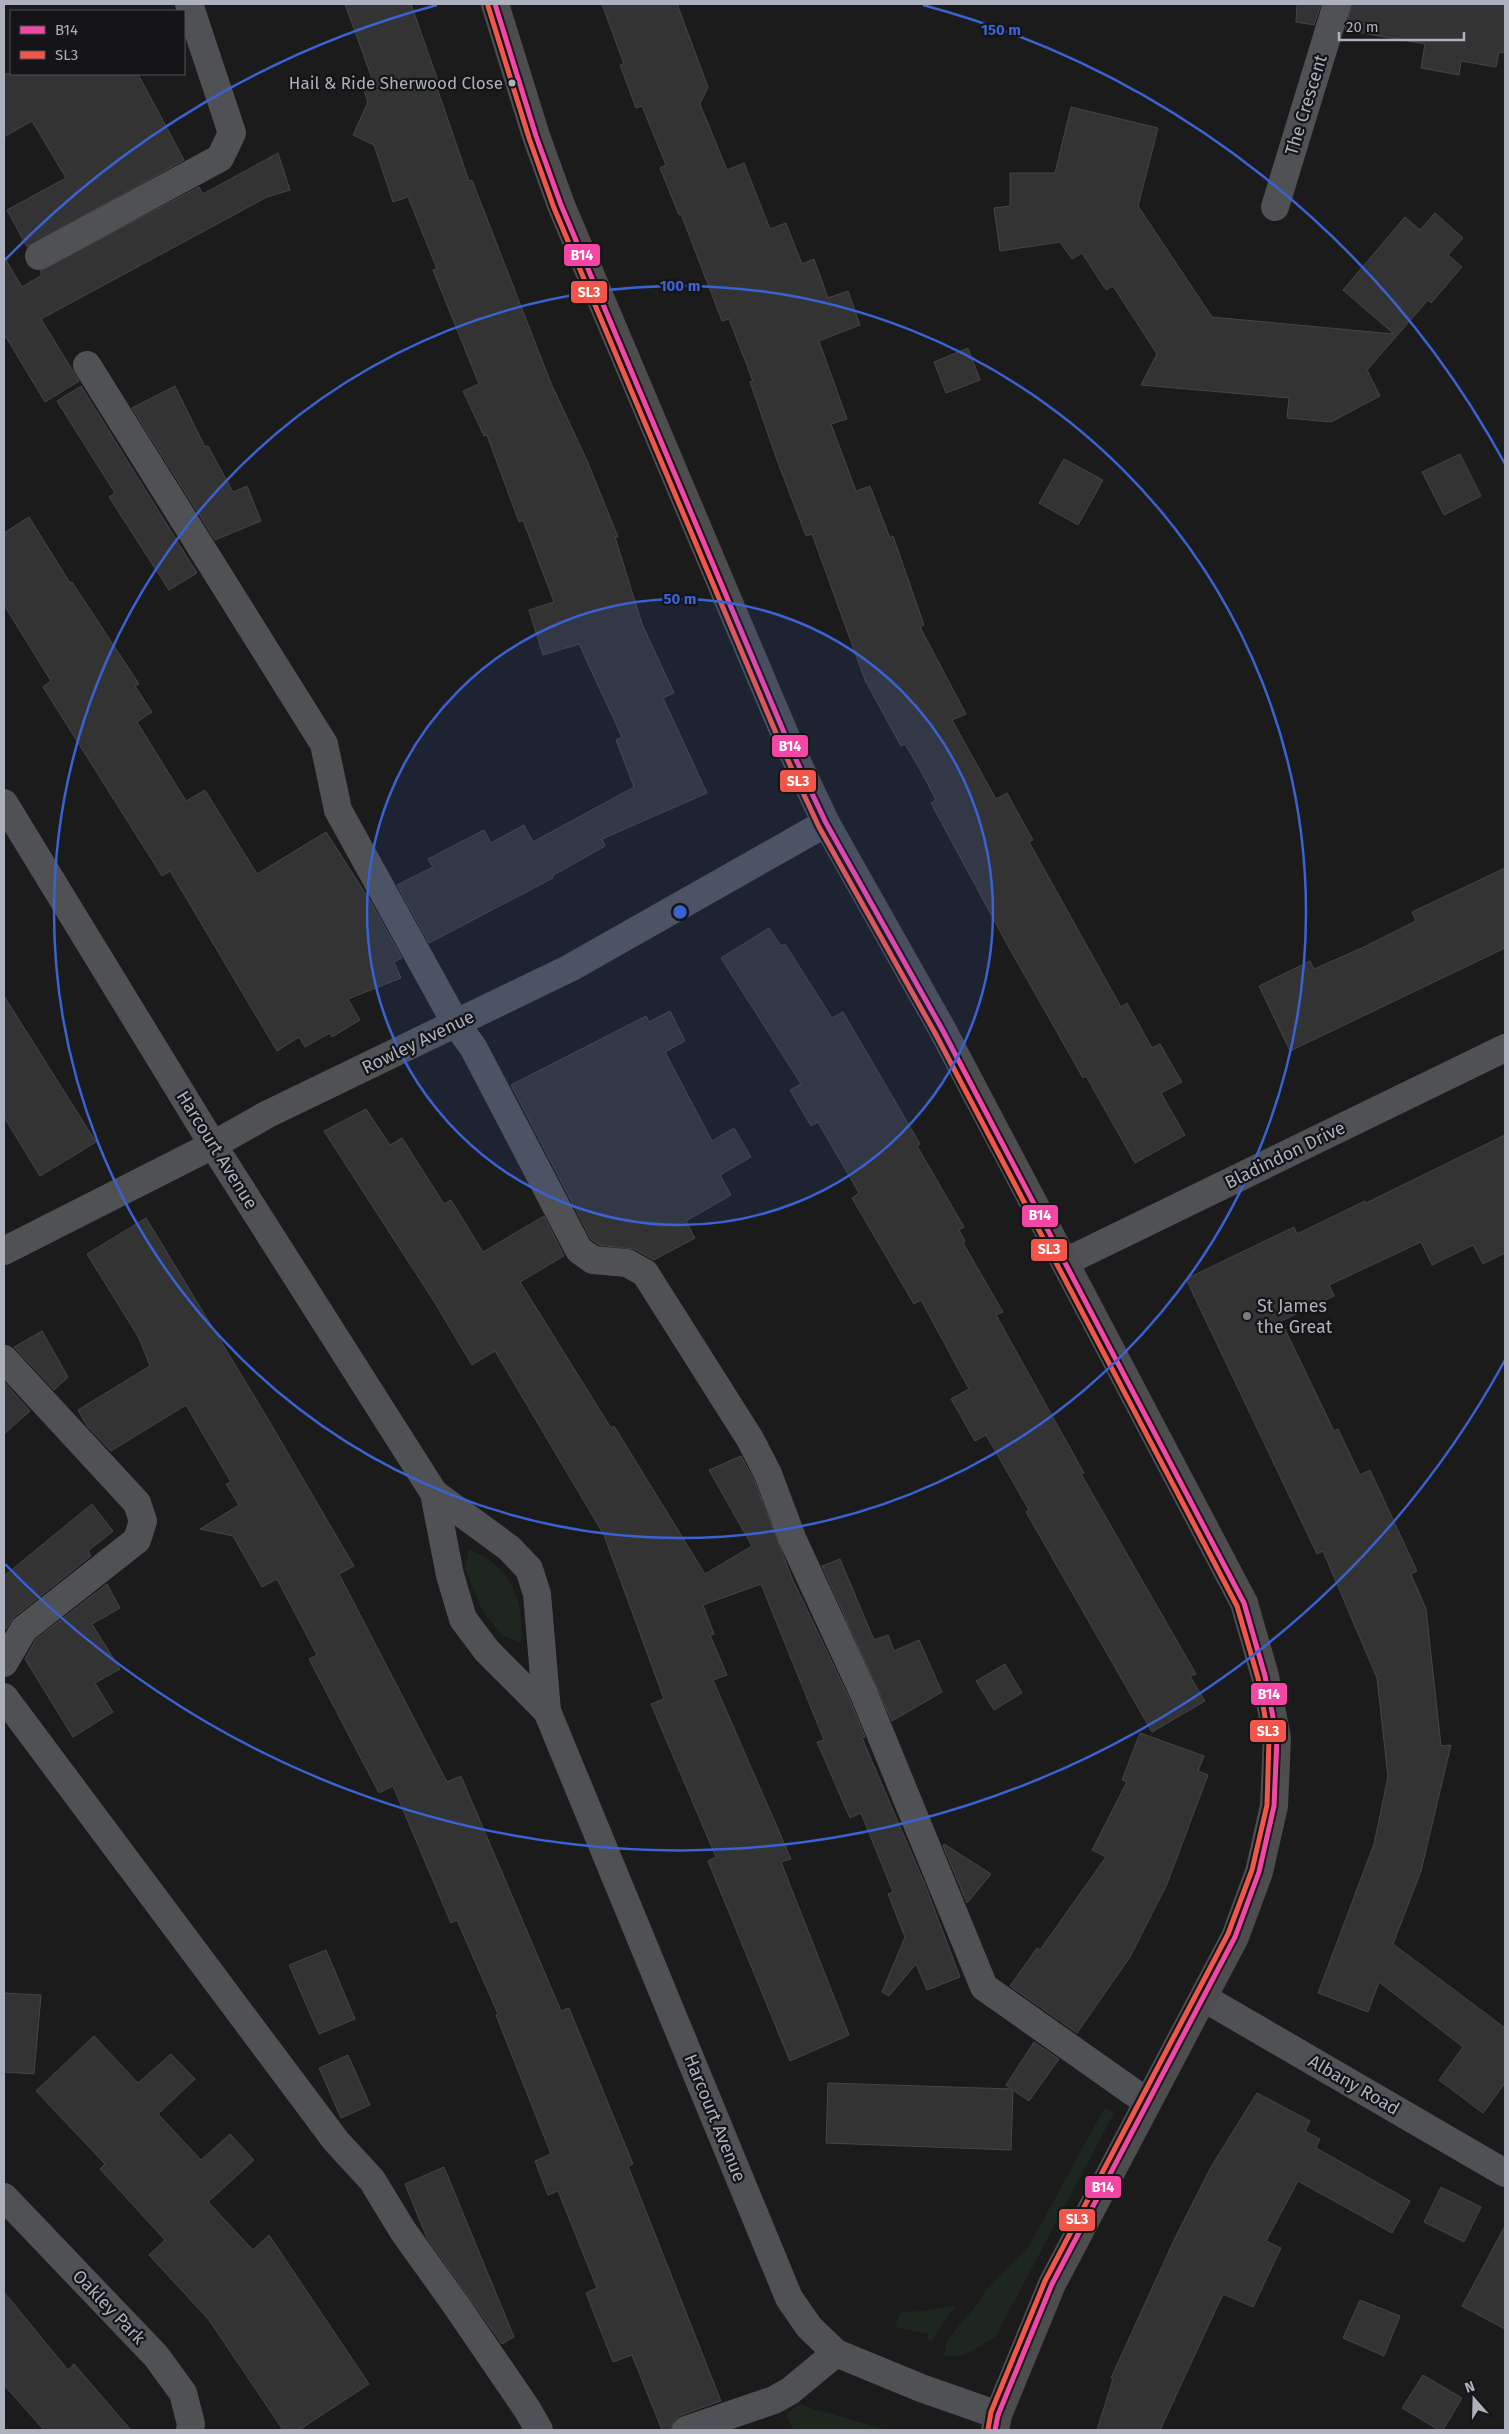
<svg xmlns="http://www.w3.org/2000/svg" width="1509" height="2434" font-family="'Fira Sans',sans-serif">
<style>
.green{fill:#1e2620}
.building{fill:#333334;stroke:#444548}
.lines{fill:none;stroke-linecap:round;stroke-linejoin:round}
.minor{stroke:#4f5155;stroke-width:28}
.major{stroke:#4d4d50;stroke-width:28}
.bus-1-casing{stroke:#151518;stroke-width:9}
.bus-2-casing{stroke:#151518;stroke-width:9}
.bus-1{stroke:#f346a5;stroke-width:5}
.bus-2{stroke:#f2564a;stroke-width:5}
.ring{fill:none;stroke:#3a62d3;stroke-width:2.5}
.bus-dot{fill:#acb1bd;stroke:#151518;stroke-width:2}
.poi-dot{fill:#797c85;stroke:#151518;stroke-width:2}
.labels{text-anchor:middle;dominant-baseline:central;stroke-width:4.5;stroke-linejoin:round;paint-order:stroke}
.bus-label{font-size:17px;fill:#acb1bd;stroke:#151518;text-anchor:end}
.street-label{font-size:18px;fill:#acb1bd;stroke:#151518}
.poi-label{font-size:18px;fill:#acb1bd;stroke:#151518;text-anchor:start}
.centre{fill:#3a62d3;stroke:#151518;stroke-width:2.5}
.ring-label{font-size:15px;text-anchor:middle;font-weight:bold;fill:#3a62d3;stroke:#151518;stroke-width:4.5;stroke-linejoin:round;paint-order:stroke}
.line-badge{stroke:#151518;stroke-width:2}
.badge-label{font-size:14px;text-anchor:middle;font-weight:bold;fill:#fff}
</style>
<rect width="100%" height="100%" fill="#1b1b1c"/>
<g class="green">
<path d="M 469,1549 C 512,1567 524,1599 521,1643 L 502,1635 L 482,1610 L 465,1568 Z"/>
<path d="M 1105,2107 L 1114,2113 L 996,2336 C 981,2347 963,2359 944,2356 L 946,2344 L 953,2333 L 978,2303 L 986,2290 L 1029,2246 Z"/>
<polygon points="956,2305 931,2341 927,2340 928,2334 895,2327 901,2312 924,2311"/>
<polygon points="800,2404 804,2406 887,2430 793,2430 786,2414"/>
</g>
<g class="building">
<polygon points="345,4 411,4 440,87 437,88 469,181 472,180 550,381 588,463 618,537 615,537 642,624 674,693 663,698 707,793 602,839 605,846 552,876 553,878 429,943 397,885 433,867 428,859 484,830 491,843 524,825 533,842 634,787 616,740 622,737 579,644 543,655 529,610 554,602 523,520 519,522 487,435 484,436 463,391 479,384 433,270 437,269 408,197 393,202 374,145 353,135 368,102 363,88 374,84"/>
<polygon points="602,4 677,4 708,87 700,104 727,170 744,163 770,229 786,223 802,264 814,259 828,298 848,291 860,325 819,341 847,419 831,424 856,491 870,486 890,538 893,536 924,625 920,627 966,714 952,720 996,799 1007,793 1033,840 1029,842 1121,1007 1127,1003 1152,1048 1160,1044 1182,1082 1161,1093 1185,1135 1135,1163 1086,1076 1083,1078 1007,944 931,803 936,800 922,773 905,744 901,746 865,680 812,534 806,536 777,460 750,382 753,381 729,319 722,321 681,214 679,215 660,168 666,165 642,106 636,108 620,65 624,64"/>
<polygon points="1297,4 1321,4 1314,25 1296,22"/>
<polygon points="1352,4 1505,4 1505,53 1499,52 1496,67 1461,61 1459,75 1421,68 1425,44 1345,30"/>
<polygon points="4,74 138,74 184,160 27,247 7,210 66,178 32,121 4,137"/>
<polygon points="1071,107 1158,128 1138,206 1212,317 1394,334 1343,290 1405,217 1420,230 1435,213 1463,238 1448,255 1462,267 1431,303 1428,300 1367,370 1380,396 1331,422 1287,418 1289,398 1141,385 1157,354 1113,286 1106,290 1082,253 1072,259 1060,242 1000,251 994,208 1010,206 1010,173 1055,173"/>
<polygon points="278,153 290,190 267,197 41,319 79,381 45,402 6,337 4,339 4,257 22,287 42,275 40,271 199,187 203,194"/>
<polygon points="968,348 980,380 946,393 934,362"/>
<polygon points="81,386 197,573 169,590 109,497 115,493 57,401"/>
<polygon points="175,386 205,447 208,446 233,492 247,486 261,521 215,540 132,408"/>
<polygon points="1460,454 1481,496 1444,515 1422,472"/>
<polygon points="1064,459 1103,480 1078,525 1039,503"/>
<polygon points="29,517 70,583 72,582 139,684 135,686 152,712 137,722 186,801 205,790 257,874 326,832 369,899 402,958 394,962 401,978 348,999 360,1020 332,1037 330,1033 305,1047 299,1037 277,1051 170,871 162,876 43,687 51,681 4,605 4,533"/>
<polygon points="1505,868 1505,948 1290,1051 1259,986 1310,961 1314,969 1364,947 1416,921 1412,912"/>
<polygon points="769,928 781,946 785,944 832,1018 843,1012 920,1144 917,1146 964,1227 959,1230 965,1241 963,1243 1003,1312 996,1315 1084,1473 1081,1474 1196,1674 1190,1676 1205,1701 1152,1732 1026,1512 1029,1510 986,1435 975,1441 951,1399 969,1389 921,1300 914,1304 852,1198 859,1193 818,1122 811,1126 790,1090 801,1084 721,958"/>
<polygon points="4,996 96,1142 40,1176 4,1117"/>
<polygon points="670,1011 685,1041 665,1052 712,1141 734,1128 751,1157 720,1175 731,1195 686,1221 695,1238 654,1260 634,1249 599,1245 591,1239 511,1085 646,1016 649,1022"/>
<polygon points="366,1109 390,1145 402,1138 444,1204 451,1200 483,1252 544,1216 564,1256 520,1282 611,1428 614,1426 705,1574 752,1546 709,1470 741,1456 754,1480 792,1578 850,1700 865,1737 862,1738 926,1887 960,1977 927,1990 916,1964 889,1996 882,1992 905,1937 888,1894 893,1892 861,1813 850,1818 817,1742 824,1740 761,1584 703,1605 714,1634 710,1635 727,1675 713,1680 791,1859 781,1862 849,2035 790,2061 708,1861 716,1857 651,1704 664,1699 604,1535 495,1351 472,1365 435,1303 324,1131"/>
<polygon points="1505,1135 1505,1253 1483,1264 1473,1245 1432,1265 1421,1242 1329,1285 1334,1296 1281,1321 1334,1431 1338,1429 1360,1475 1370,1470 1417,1571 1411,1574 1426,1609 1441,1746 1451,1745 1421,1871 1393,1944 1505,2028 1505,2083 1483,2113 1439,2080 1463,2047 1379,1982 1368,2012 1318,1993 1374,1844 1388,1777 1377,1678 1323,1551 1317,1554 1186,1279 1294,1227 1297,1234 1365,1201 1366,1203"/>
<polygon points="146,1218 268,1419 354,1566 339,1574 447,1782 461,1776 561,2011 569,2008 633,2164 628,2166 721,2401 681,2415 674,2420 671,2430 662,2430 632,2355 613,2362 586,2293 597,2288 558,2191 548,2195 535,2161 551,2154 496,2015 498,2014 457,1920 451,1923 393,1786 379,1793 309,1659 317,1655 277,1579 262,1587 233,1536 200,1529 239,1505 226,1484 231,1482 186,1405 111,1451 87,1426 78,1410 150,1366 139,1338 87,1254"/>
<polygon points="42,1331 68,1377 54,1390 14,1347"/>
<polygon points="4,1382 30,1411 4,1434"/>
<polygon points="92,1504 113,1531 88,1551 91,1556 14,1617 6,1629 4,1625 4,1576"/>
<polygon points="840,1559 874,1640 888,1635 894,1651 919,1640 942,1692 892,1721 822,1566"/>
<polygon points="107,1584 120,1608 92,1624 120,1669 95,1683 113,1712 73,1737 25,1659 36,1639"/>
<polygon points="1005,1664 1022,1693 994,1710 976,1681"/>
<polygon points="1140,1733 1204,1756 1198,1771 1208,1775 1167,1884 1130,1957 1077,2033 1010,1986 1037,1948 1040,1950 1106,1857 1092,1850 1127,1782 1122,1780"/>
<polygon points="944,1844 991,1874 967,1903 943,1846"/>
<polygon points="326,1950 355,2019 319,2034 289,1965"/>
<polygon points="4,1993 41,1995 34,2074 4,2072"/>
<polygon points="94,2036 138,2083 171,2054 195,2079 158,2114 201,2160 230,2134 254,2160 208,2202 253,2250 269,2235 369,2384 299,2430 283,2430 209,2320 149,2255 165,2240 100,2169 105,2164 36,2091"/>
<polygon points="1034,2042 1059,2059 1029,2101 1013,2090 1011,2150 826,2143 828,2083 1012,2089 1006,2085"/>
<polygon points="348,2055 370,2105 341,2118 319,2068"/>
<polygon points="1257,2093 1310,2121 1305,2131 1320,2139 1316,2148 1410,2201 1392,2233 1298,2181 1266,2241 1281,2248 1253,2307 1223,2294 1160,2430 1097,2430 1113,2379 1111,2378 1175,2238 1211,2167"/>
<polygon points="444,2167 514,2337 502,2344 427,2238 405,2184"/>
<polygon points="1441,2187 1481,2207 1464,2242 1424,2222"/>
<polygon points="1505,2226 1505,2329 1462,2306"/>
<polygon points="4,2292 68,2370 74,2364 131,2430 44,2430 4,2385"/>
<polygon points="1360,2300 1400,2316 1384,2356 1343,2338"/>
<polygon points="1423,2375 1462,2398 1443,2430 1439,2430 1402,2408"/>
</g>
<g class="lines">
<g class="minor">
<polyline points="1275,207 1337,4"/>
<polyline points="39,256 220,158 232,133 189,4"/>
<polyline points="87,365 324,744 338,810 456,1024 473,1047 579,1250 593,1260 627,1263 645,1273 750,1439 768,1474 792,1538 864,1694 984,1987 1147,2102"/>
<polyline points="4,803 213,1145 434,1493 450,1575 463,1619 487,1651 547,1711"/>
<polyline points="4,1251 213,1145 268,1114 570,968 826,823"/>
<polyline points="1065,1262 1505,1048"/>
<polyline points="4,1359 137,1503 143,1521 137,1540 24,1629 4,1663"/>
<polyline points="434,1493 509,1548 529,1569 537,1594 547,1711 789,2298 809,2327 836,2353 921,2388 998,2415"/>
<polyline points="4,1697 336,2141 372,2180 403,2231 456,2305 527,2409 539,2430"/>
<polyline points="1204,1998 1505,2173"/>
<polyline points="4,2197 156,2356 183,2393 191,2424 190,2430"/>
<polyline points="686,2430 774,2400 790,2391 836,2353"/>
</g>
<polyline class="major" points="495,4 536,136 561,205 791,749 826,823 942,1029 1244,1603 1265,1676 1277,1738 1274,1806 1259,1872 1235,1937 1052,2284 998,2415 995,2430"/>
<g class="bus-1-casing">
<polyline id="bus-1" points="495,4 536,136 561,205 791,749 826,823 942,1029 1244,1603 1265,1676 1277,1738 1274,1806 1259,1872 1235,1937 1052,2284 998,2415 995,2430"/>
</g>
<g class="bus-2-casing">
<polyline id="bus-2" points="488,6 529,138 554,208 784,752 819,827 935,1033 1237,1606 1258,1678 1269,1739 1267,1805 1252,1870 1228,1934 1045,2281 991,2412 988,2429"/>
</g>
<use href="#bus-1" class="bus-1"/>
<use href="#bus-2" class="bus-2"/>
</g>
<circle cx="680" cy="912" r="313" fill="#3a62d3" fill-opacity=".12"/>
<g class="ring">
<circle cx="680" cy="912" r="313"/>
<circle cx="680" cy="912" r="626"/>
<path d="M1505 1360A939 939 0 0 1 5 1564M5 260A939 939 0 0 1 437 5M923 5A939 939 0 0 1 1505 464"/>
</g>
<circle class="bus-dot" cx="512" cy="83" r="4.5"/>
<circle class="poi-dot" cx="1247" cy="1316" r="5"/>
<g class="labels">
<g class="bus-label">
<text x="503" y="83">Hail &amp; Ride Sherwood Close</text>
</g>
<g class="street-label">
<text transform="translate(1306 105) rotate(-73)">The Crescent</text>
<text transform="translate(418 1042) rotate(-26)">Rowley Avenue</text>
<text transform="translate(217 1150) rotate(58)">Harcourt Avenue</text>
<text transform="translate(1285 1155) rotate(-26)">Bladindon Drive</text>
<text transform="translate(1354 2085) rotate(30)">Albany Road</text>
<text transform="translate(715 2118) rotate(68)">Harcourt Avenue</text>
<text transform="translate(109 2307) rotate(46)">Oakley Park</text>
</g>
<g class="poi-label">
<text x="1257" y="1306">St James<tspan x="1257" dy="21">the Great</tspan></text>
</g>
</g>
<circle cx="680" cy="912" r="8" class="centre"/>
<g class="ring-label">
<text x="1001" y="35">150 m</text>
<text x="680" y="291">100 m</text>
<text x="680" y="604">50 m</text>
</g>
<g class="line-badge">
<rect x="563" y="243" width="38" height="24" rx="5" fill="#f346a5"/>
<rect x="570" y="280" width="38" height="24" rx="5" fill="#f2564a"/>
<rect x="771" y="734" width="38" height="24" rx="5" fill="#f346a5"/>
<rect x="779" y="769" width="38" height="24" rx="5" fill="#f2564a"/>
<rect x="1021" y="1204" width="38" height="24" rx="5" fill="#f346a5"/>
<rect x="1030" y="1238" width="38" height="24" rx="5" fill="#f2564a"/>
<rect x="1250" y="1682" width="38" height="24" rx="5" fill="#f346a5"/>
<rect x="1249" y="1719" width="38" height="24" rx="5" fill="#f2564a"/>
<rect x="1084" y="2175" width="38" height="24" rx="5" fill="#f346a5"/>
<rect x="1058" y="2208" width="38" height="24" rx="5" fill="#f2564a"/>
</g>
<g class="badge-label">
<text x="582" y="260">B14</text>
<text x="589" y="297">SL3</text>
<text x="790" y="751">B14</text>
<text x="798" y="786">SL3</text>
<text x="1040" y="1220">B14</text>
<text x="1049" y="1254">SL3</text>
<text x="1269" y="1699">B14</text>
<text x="1268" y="1736">SL3</text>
<text x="1103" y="2192">B14</text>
<text x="1077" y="2224">SL3</text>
</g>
<rect width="1509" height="2434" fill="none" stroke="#acb1bd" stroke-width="10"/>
<rect x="10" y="10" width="175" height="65" fill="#151518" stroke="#51535a"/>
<rect x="20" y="26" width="25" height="8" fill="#f346a5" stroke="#51535a"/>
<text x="55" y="35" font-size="15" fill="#acb1bd">B14</text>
<rect x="20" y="51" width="25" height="8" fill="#f2564a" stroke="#51535a"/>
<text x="55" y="60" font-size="15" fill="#acb1bd">SL3</text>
<g transform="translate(1474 2399) rotate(340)" stroke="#151518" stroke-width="4" paint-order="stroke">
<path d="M0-4L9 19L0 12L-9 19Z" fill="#acb1bd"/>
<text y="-8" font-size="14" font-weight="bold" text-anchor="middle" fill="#acb1bd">N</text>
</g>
<path d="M1339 32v8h125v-8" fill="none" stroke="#acb1bd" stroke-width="2.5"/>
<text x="1346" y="32" font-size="15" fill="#acb1bd" stroke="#151518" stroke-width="4" paint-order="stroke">20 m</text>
</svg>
